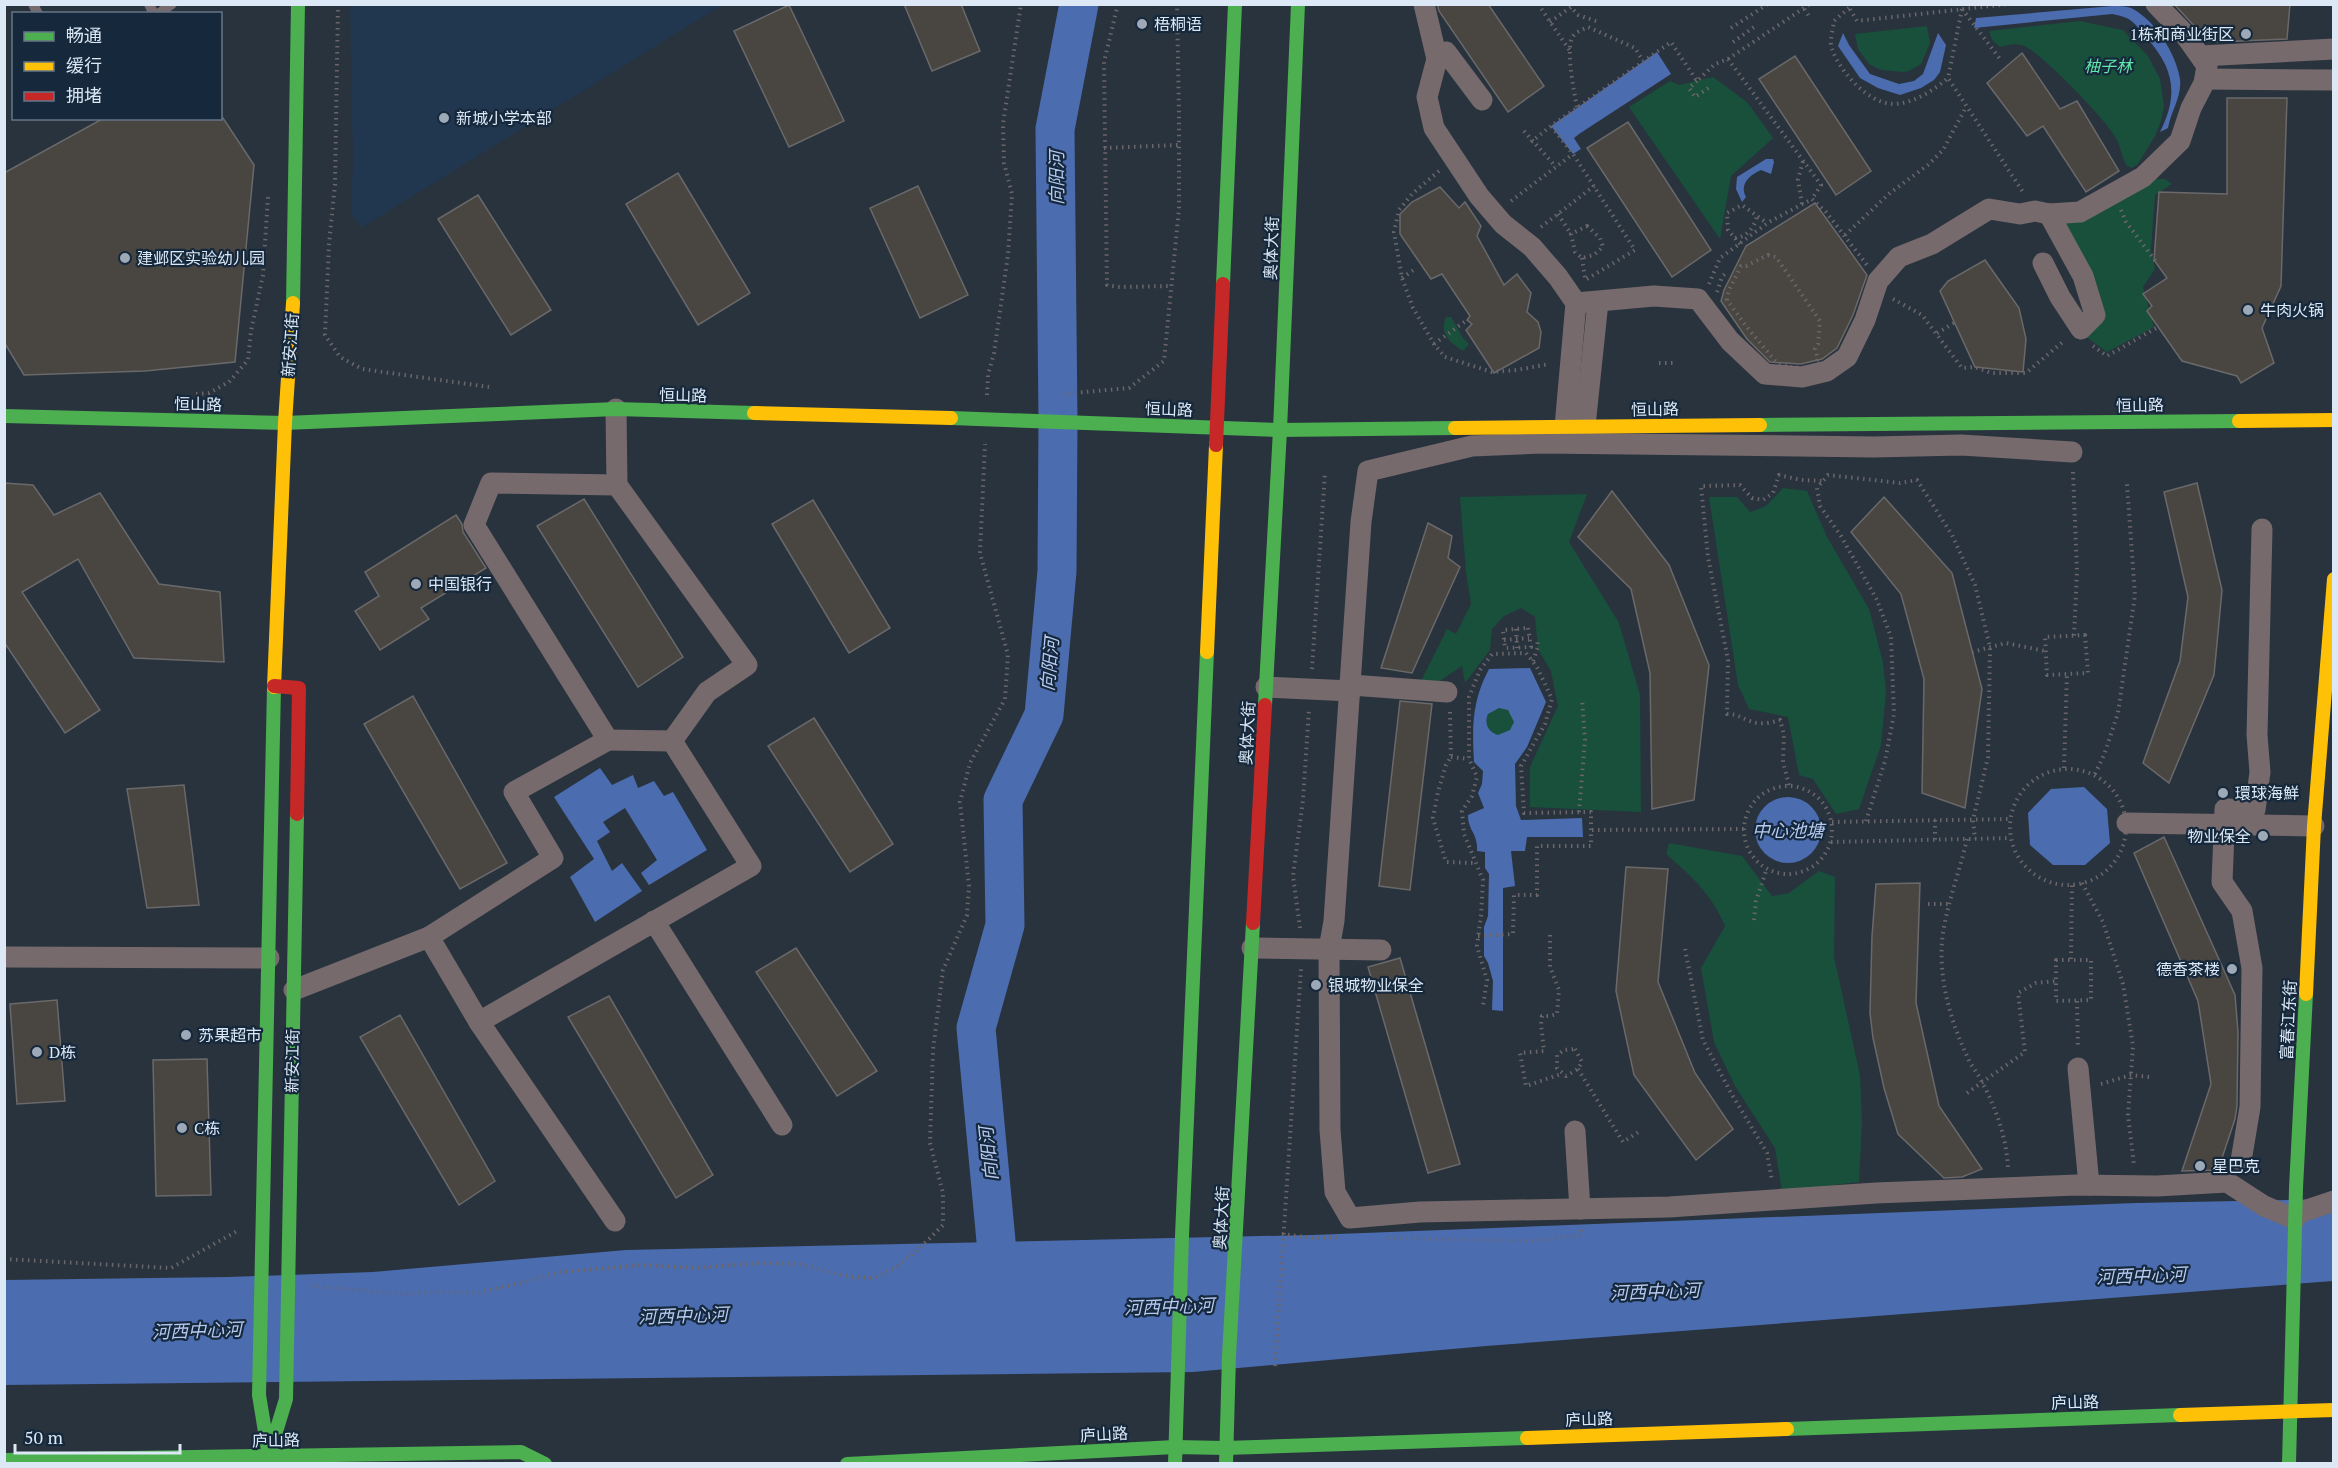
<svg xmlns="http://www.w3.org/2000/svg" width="2338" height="1468" font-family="'PT Serif','Noto Sans SC',serif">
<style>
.built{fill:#21374f}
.green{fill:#18503b}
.water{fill:#4c6cb0;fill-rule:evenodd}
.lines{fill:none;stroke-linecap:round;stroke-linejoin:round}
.river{stroke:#4c6cb0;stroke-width:39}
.building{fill:#494541;stroke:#6a696a;stroke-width:1.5}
.path{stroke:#6b666a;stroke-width:4;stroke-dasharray:1.5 4.5;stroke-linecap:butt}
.lane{stroke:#776a6c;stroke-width:10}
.street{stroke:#776a6c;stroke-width:21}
.fast{stroke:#4caf50;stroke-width:14}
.slow{stroke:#ffc107;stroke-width:14}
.jam{stroke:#c62828;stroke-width:14}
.poi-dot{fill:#9da9b6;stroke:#15283c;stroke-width:2}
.labels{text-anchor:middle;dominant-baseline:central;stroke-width:4.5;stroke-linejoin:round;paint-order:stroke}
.poi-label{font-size:16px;fill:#dce8f6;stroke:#15283c;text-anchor:start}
.park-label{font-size:16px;font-style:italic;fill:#60e9ab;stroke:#15283c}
.street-label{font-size:16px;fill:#dce8f6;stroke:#15283c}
.water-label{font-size:18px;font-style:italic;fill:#b6caf1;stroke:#15283c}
</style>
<rect width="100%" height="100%" fill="#28333e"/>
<polygon class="built" points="350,5 350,4 722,5 361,228 351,211 353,161"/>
<g class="green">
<path d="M 2080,21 L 2123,30 L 2148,56 L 2160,79 L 2164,107 L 2161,121 L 2155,136 L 2138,164 L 2132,168 L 2126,165 C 2122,156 2120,144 2114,135 C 2104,118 2039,50 2022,45 C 2014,43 2007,45 2000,47 L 1992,40 L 1989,31 Z"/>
<polygon points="1927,26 1930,43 1921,64 1909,71 1903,72 1881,70 1869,64 1858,49 1855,34"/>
<polygon points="1713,77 1747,102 1773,138 1731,176 1720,239 1629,107 1670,81 1679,85"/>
<polygon points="2150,179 2165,179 2172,184 2155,195 2151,250 2155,269 2143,287 2154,327 2107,352 2081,333 2099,313 2056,220"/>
<path d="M 1446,317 L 1451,317 L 1463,338 L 1469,344 L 1463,351 C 1450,343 1439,333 1446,317 Z"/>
<polygon points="1783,488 1807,491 1827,537 1869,609 1883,662 1886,692 1881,745 1859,809 1836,814 1813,779 1799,775 1788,717 1749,709 1738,685 1709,497 1737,497 1750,512 1766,506"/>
<polygon points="1587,494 1569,542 1619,623 1640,695 1641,812 1530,807 1530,767 1558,706 1551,671 1538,649 1535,617 1521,608 1504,616 1492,629 1490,650 1465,683 1462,666 1435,684 1421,681 1447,629 1456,634 1471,604 1466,572 1460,497"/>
<circle cx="1500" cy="722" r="14"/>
<path d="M 1669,843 L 1742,856 L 1772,896 L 1789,893 L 1819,871 L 1835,877 L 1834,957 L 1860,1075 L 1862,1122 L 1859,1182 L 1782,1191 L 1775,1148 L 1735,1086 L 1714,1042 L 1701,968 L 1725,926 C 1711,893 1692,877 1666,854 Z"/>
</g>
<g class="water">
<path d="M 2113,6 C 2119,6 2125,6 2131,8 C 2154,19 2176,53 2180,79 C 2182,97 2171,111 2168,128 L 2160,132 C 2179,94 2174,68 2146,37 C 2133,22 2133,18 2112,14 L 1974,28 L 1976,18 Z"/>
<polygon points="1843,33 1849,45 1870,74 1899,84 1914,81 1923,74 1938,33 1946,45 1940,72 1934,80 1921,88 1900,95 1878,88 1860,78 1838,46"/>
<polygon points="1657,52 1671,74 1579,134 1574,138 1581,149 1573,154 1551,126"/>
<path d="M 1766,159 L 1773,159 L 1774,162 L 1771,174 L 1761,170 C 1750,175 1739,184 1746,197 L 1742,202 L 1736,189 L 1737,177 Z"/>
<path d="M 1530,668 L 1546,702 L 1527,747 L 1515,764 L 1516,806 L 1521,820 L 1582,818 L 1583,837 L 1527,837 L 1525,851 L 1511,851 L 1515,886 L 1503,888 L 1503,1011 L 1492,1010 L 1493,981 L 1488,963 L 1484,956 L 1484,927 L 1488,916 L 1489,874 L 1485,868 L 1485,852 L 1477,851 C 1478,833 1468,831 1468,815 L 1484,808 L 1478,793 L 1482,784 L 1483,771 L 1474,762 C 1472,726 1472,701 1489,669 ZM 1499,708 L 1508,710 L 1514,722 L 1510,730 L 1498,735 C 1488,732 1484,724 1488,714 Z"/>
<polygon points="600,768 612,785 633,775 638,788 654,781 664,796 673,792 707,850 649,885 641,873 657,860 625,808 603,822 610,832 597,841 612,871 622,863 642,891 595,922 570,877 594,859 554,797"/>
<polygon points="2084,787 2107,809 2110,843 2085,865 2053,865 2030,845 2028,813 2051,789"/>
<circle cx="1788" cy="830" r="33"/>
<polygon points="2334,1199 2333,1281 1486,1346 1193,1372 5,1385 4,1280 229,1277 373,1272 626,1250 1312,1235 2136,1203"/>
</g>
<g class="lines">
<polyline class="river" points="1001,1294 976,1028 1005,925 1003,800 1044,715 1057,571 1058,421 1055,129 1079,4"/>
</g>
<g class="building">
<polygon points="904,4 961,4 980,51 932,71"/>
<polygon points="1437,4 1488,4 1544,86 1508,112 1439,11"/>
<polygon points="2174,4 2290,4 2287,39 2215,42 2196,28"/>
<polygon points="789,5 844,121 789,147 734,31"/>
<polygon points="2022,53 2060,109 2077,101 2119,171 2086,192 2043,126 2027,136 1987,83"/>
<polygon points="1795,56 1871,171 1836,195 1759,79"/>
<polygon points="2227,98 2287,98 2281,286 2262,328 2274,363 2241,383 2237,376 2182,361 2147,311 2152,306 2143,294 2167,278 2154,260 2159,192 2227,194"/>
<polygon points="104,118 223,118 254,165 235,362 145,371 24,375 4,342 4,173"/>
<polygon points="1628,122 1711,250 1672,277 1587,148"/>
<polygon points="678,173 750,293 698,325 626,204"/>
<polygon points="918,186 968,295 920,318 870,208"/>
<polygon points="1440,187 1459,208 1465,202 1481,226 1477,236 1504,285 1517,274 1531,293 1527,312 1538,322 1541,332 1539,348 1494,373 1466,330 1472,324 1467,320 1470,316 1442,274 1431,279 1400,234 1400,214 1412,202"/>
<polygon points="478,195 551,310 511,335 438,219"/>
<polygon points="1815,203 1867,275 1853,315 1837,348 1822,359 1801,364 1770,362 1747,339 1721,301 1724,290 1746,246"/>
<polygon points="1985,260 2019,308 2026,339 2023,372 1975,367 1940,291 1948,281"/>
<polygon points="4,483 33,485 54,515 100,493 159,584 220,592 224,662 134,658 78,559 22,592 100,710 65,733 4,642"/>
<polygon points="2197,483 2222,590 2214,675 2169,783 2143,763 2180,661 2188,597 2164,492"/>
<polygon points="1612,491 1669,565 1709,665 1694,800 1652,809 1650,673 1631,589 1578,537"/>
<polygon points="1884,497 1952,573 1982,689 1965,808 1922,793 1924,679 1901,594 1851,532"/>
<polygon points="584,499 683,657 638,687 537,526"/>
<polygon points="813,500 890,628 849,653 772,524"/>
<polygon points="456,515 462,524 463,532 486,568 421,608 429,619 380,650 355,611 379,596 365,572"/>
<polygon points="1428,523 1452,536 1448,558 1460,567 1412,673 1381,668"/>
<polygon points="413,696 507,863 460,889 364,724"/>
<polygon points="1400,701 1432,704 1410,890 1379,886"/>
<polygon points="814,718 893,844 850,872 768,746"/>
<polygon points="184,785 199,905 147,908 127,789"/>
<polygon points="2164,837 2235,995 2238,1032 2237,1106 2235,1119 2218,1170 2182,1171 2211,1084 2198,1001 2134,853"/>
<polygon points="1626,867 1668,869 1658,982 1695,1073 1733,1129 1696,1160 1634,1075 1616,991"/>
<polygon points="1920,883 1916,1003 1939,1106 1982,1169 1962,1177 1944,1178 1898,1134 1884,1088 1873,1038 1870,1013 1872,936 1876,884"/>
<polygon points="796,948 877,1071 837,1096 756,972"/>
<polygon points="1400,958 1460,1164 1428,1173 1368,967"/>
<polygon points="609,996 713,1175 676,1198 568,1017"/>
<polygon points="57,1000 65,1101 17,1104 10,1004"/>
<polygon points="400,1015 495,1181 459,1205 360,1037"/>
<polygon points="207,1059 211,1195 156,1196 153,1060"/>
</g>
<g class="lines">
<g class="path">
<polyline points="338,4 335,184 329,244 325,335 340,357 362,369 489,387"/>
<polyline points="1118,4 1104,62 1107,285 1118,287 1171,286"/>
<polyline points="1538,4 1570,51"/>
<polyline points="1801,4 1809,16"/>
<polyline points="1847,4 1857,21 2009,4"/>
<polyline points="1882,4 1884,8"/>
<path d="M 1849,8 L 1834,21 C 1833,30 1829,41 1832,49 C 1840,72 1868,103 1893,104 C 1913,104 1934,90 1948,78"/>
<polyline points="1962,9 1948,78 2023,192"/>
<polyline points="1962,9 2000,59"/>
<polyline points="1550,22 1571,7 1578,15 1599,22"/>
<polyline points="1731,28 1768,4"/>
<polyline points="1733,42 1757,25"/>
<polyline points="1728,59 1810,4"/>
<polyline points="1697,81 1689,88 1695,97 1710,87"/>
<path d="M 1577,107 C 1574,92 1566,50 1572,38 C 1575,32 1582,30 1588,27 L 1635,48 L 1643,61"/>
<polyline points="1524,131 1556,167"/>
<polyline points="1531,142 1551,126"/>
<polyline points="1104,148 1179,145"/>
<polyline points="1439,171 1412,194 1399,210 1394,232 1402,278 1413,308 1434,344 1445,357 1492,372 1517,370 1549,364"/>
<polyline points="1511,201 1573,154"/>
<polyline points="1802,204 1798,180 1803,161"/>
<polyline points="2121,210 2126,222 2157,263"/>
<polyline points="1558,214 1571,234"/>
<polygon points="1587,226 1600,238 1603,247 1594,255 1582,258 1575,252 1571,234"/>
<polyline points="1541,227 1594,186"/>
<polyline points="1845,235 1890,193 1928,165 1943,150 1966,107"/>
<path d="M 1735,238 C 1747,237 1755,227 1757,215"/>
<polyline points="1740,244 1728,230 1727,213 1742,205 1767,223"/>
<polygon points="1768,255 1776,257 1820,321 1818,344 1815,349 1818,359 1812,368 1789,367 1776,362 1746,326 1727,300 1729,290 1741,266 1746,266"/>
<polyline points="1582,258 1585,278"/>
<polyline points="1402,278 1415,269"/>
<polyline points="1587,279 1635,250 1573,154 1551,126 1671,42 1697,81 1715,64 1728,59 1821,185 1812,199"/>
<polyline points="1709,284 1720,258 1769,222 1812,199 1826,212 1867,265"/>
<polyline points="1717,292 1722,277 1725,274"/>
<polyline points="1893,299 1922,315 1962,368 1975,367 1991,373 2026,373 2065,340"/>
<polyline points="1937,333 1954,323"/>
<polyline points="1434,344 1467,320"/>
<polyline points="2093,346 2107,356 2158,327"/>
<polyline points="1659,363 1673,363"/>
<polyline points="196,394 209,393 229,382 248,360 251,331 263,275 268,197"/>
<polyline points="1063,394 1129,388 1164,361 1179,209 1179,115 1177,4"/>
<polyline points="987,395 988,375 994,353 1008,255 1012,194 1004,163 1003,124 1021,4"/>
<polyline points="2073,472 2077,572 2074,636"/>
<polygon points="1528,628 1531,647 1505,648 1503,630"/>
<polyline points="1516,629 1517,648"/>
<polygon points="2085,635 2088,673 2047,675 2045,637"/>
<polyline points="1504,640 1529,638"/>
<polyline points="1972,652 2006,643 2045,651"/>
<polyline points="1533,661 1538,647 1537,638"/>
<polyline points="1312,669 1325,472"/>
<polyline points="1450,712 1451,757 1446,765 1438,792 1433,818 1446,862 1476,863"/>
<polyline points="1451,757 1469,759"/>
<polyline points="2064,768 2067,674"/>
<circle cx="2068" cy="827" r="58"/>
<polyline points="2095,774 2104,755 2118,713 2135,595 2127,484"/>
<path d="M 1789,785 L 1783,762 L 1784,734 L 1780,720 C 1771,723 1759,725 1750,721 C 1741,718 1738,714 1727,714 L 1728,660 L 1708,557 L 1701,486 L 1740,485 L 1752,498 L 1763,500 L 1773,493 L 1779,475 L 1801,480 L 1822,481"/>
<circle cx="1788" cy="830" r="44"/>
<polyline points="1579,812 1585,740 1582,699"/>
<polyline points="1935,820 1935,840"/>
<polyline points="1866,821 1885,761 1894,714 1891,637 1877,600 1841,536 1820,506 1817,488 1828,475 1900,483 1917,480 1952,535 1975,585 1990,647 1988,757 1973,820 1975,839"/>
<polyline points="1832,822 2011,819"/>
<polyline points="1592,830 1744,829"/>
<path d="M 1967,839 C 1960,870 1948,901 1943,933 C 1937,974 1950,1021 1968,1058 C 1971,1066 1978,1073 1982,1082 C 1996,1108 2007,1139 2008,1169"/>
<polyline points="1831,842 2011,838"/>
<polyline points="2082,883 2103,922 2123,984 2133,1046 2128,1115 2134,1165"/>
<polyline points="1928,904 1949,904"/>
<polyline points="1754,920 1756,901 1767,868"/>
<polyline points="1300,928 1293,876 1303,800 1309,709"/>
<polyline points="1550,935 1550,967 1559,990 1557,1014 1550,1016 1542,1016 1541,1024 1544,1051 1520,1053 1526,1086 1561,1074"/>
<polyline points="1478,936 1513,934 1514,895 1537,895 1537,846 1591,846 1591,812 1524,813 1521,766 1545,724 1552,699 1537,667 1526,653 1492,654 1480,670 1469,697 1469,759 1477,777 1472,796 1462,811 1464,834 1483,880 1481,915 1477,946 1487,980 1483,1006"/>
<polyline points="1685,949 1703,1040 1731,1093 1767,1153 1772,1181"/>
<polyline points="2071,959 2072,885"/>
<polygon points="2056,960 2091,960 2091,1000 2056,1001"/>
<polyline points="2077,1001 2078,1049"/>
<polygon points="1575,1049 1582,1062 1578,1069 1566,1076 1557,1068 1557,1055 1564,1050"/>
<polyline points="1578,1069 1623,1142 1640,1131"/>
<polyline points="2101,1084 2131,1075 2150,1077"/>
<polyline points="1967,1093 2025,1052 2018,993 2036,983 2056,981"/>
<polyline points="1282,1234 1314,1238 1340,1237"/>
<polyline points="1387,1238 1531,1241 1581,1235 1581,1228"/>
<polyline points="4,1259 171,1268 239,1230"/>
<polyline points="311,1286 404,1294 442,1292 479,1293 562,1272 642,1265 694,1268 758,1263 798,1264 853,1277 873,1278 895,1268 922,1246 943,1225 943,1193 930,1143 933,1050 943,970 967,915 969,886 960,802 970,763 1005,699 1008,655 980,553 985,444"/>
<polyline points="1275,1366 1301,969"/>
</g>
<g class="lane">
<polyline points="33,4 38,14"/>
<polyline points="149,4 154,14"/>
<polyline points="158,14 172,4"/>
</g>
<g class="street">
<polyline points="1424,4 1437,59"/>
<polyline points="2201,56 2334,49"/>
<polyline points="2205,79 2334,80"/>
<polyline points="1482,100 1446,52 1437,59 1427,97 1434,128 1479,196 1503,224 1532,247 1558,277 1576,303 1654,296 1698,299 1730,341 1765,374 1802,377 1827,371 1847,357 1865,320 1878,281 1899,257 1932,244 1989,209 2020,214 2035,211 2049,214"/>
<polyline points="2043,263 2060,297 2081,329 2095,315 2083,276 2049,214 2080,212 2143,177 2180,141 2191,108 2204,83 2207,66 2183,32 2156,4"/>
<polyline points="1585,426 1598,302"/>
<polyline points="1565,427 1576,303"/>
<polyline points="2072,452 1961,445 1874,447 1541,443 1472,446 1368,471 1361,522 1334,921 1329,949 1330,1130 1335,1192 1350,1218 1420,1212 1669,1207 1876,1193 2077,1185 2157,1186 2227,1182 2264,1206 2295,1219"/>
<polyline points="1351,685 1447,692"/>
<polyline points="1266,687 1351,691"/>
<polyline points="608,740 672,741"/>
<polyline points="2127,823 2314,826"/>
<polyline points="654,921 782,1125"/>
<polyline points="429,937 553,858 514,792 608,740 474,525 491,483 617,485"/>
<polyline points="1252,948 1381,950"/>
<polyline points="4,957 269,958"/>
<polyline points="294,990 429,937 479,1022 751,866 672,741 707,692 747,665 617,485 616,409"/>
<polyline points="479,1022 615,1221"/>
<polyline points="2078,1068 2089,1185"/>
<polyline points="1575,1131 1580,1209"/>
<polyline points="2241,1161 2250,1107 2252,968 2242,911 2222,882 2225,809 2255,810 2260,772 2257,735 2262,529"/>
<polyline points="2295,1214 2334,1201"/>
</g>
<g class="fast">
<polyline points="1223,284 1235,4"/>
<polyline points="293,303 298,4"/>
<polyline points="4,416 285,423 616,409 754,413"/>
<polyline points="951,418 1280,430 1455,428"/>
<polyline points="1760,425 2239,421"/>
<polyline points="1265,705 1280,430 1298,4"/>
<polyline points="1787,1429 2180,1415"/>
<polyline points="271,1448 286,1399 297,814"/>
<polyline points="269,1456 259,1395 274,687"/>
<polyline points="4,1460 521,1452 545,1464"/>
<polyline points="847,1464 1175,1447 1225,1448 1527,1438"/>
<polyline points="1175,1464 1182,1236 1207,652"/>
<polyline points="1226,1464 1229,1356 1253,923"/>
<polyline points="2289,1464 2296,1188 2306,994"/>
</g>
<g class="slow">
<polyline points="754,413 951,418"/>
<polyline points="2239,421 2334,420"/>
<polyline points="1455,428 1760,425"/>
<polyline points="1207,652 1216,445"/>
<polyline points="274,687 285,423 293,303"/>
<polyline points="2306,994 2314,826 2334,579"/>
<polyline points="2180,1415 2334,1410"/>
<polyline points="1527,1438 1787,1429"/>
</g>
<g class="jam">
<polyline points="1216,445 1223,284"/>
<polyline points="274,686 299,688 297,814"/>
<polyline points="1253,923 1265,705"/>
</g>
</g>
<g class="poi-dot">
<circle cx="1142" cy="24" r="6"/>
<circle cx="2246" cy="34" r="6"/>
<circle cx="444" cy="118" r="6"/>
<circle cx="125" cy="258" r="6"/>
<circle cx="2248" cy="310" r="6"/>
<circle cx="416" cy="584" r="6"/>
<circle cx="2223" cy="793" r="6"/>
<circle cx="2263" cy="836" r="6"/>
<circle cx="2232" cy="969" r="6"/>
<circle cx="1316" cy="985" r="6"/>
<circle cx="186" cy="1035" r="6"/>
<circle cx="37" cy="1052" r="6"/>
<circle cx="182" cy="1128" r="6"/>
<circle cx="2200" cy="1166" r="6"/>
</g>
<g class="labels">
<g class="poi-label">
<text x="1154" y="24">梧桐语</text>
<text x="2234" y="34" text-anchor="end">1栋和商业街区</text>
<text x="456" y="118">新城小学本部</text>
<text x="137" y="258">建邺区实验幼儿园</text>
<text x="2260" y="310">牛肉火锅</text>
<text x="428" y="584">中国银行</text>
<text x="2235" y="793">環球海鮮</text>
<text x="2251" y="836" text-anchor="end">物业保全</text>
<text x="2220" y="969" text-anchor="end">德香茶楼</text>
<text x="1328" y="985">银城物业保全</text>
<text x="198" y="1035">苏果超市</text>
<text x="49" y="1052">D栋</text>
<text x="194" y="1128">C栋</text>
<text x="2212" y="1166">星巴克</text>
</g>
<g class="park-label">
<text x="2108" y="66">柚子林</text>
</g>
<g class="street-label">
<text transform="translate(1271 248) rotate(-88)">奥体大街</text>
<text transform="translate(290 345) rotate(-86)">新安江街</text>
<text transform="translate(683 395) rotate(1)">恒山路</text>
<text transform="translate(198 404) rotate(1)">恒山路</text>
<text transform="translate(2140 405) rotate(-1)">恒山路</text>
<text transform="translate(1169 409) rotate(2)">恒山路</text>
<text transform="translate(1655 409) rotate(-1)">恒山路</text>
<text transform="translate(1247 733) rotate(-87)">奥体大街</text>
<text transform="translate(2288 1020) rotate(-87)">富春江东街</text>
<text transform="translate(292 1061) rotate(-89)">新安江街</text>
<text transform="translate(1221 1218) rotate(-87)">奥体大街</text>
<text transform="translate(2075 1402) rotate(-2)">庐山路</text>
<text transform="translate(1589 1419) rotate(-2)">庐山路</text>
<text transform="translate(1104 1434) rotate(-3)">庐山路</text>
<text transform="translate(276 1440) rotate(-1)">庐山路</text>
</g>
<g class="water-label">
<text transform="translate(1056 178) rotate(-90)">向阳河</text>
<text transform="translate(1049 664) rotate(-85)">向阳河</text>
<text x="1788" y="830">中心池塘</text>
<text transform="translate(988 1154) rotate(-96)">向阳河</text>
<text transform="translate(2141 1275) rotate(-2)">河西中心河</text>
<text transform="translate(1655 1291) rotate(-2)">河西中心河</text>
<text transform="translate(1169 1306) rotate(-2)">河西中心河</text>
<text transform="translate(683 1315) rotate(-2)">河西中心河</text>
<text transform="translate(197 1330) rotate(-2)">河西中心河</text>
</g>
</g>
<rect width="2338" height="1468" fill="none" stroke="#dce8f6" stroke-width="12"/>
<rect x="12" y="12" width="210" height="108" fill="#15283c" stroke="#657586" stroke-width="1.5"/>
<rect x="24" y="32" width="30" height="9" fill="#4caf50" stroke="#657586" stroke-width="1.5"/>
<text x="66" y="42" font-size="18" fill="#dce8f6">畅通</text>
<rect x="24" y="62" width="30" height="9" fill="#ffc107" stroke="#657586" stroke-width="1.5"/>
<text x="66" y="72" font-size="18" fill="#dce8f6">缓行</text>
<rect x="24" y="92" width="30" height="9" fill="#c62828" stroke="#657586" stroke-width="1.5"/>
<text x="66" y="102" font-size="18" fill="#dce8f6">拥堵</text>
<path d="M15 1444v9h165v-9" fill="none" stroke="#dce8f6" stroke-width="3"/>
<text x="24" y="1444" font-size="18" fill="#dce8f6" stroke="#15283c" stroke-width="4.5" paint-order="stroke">50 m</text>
</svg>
